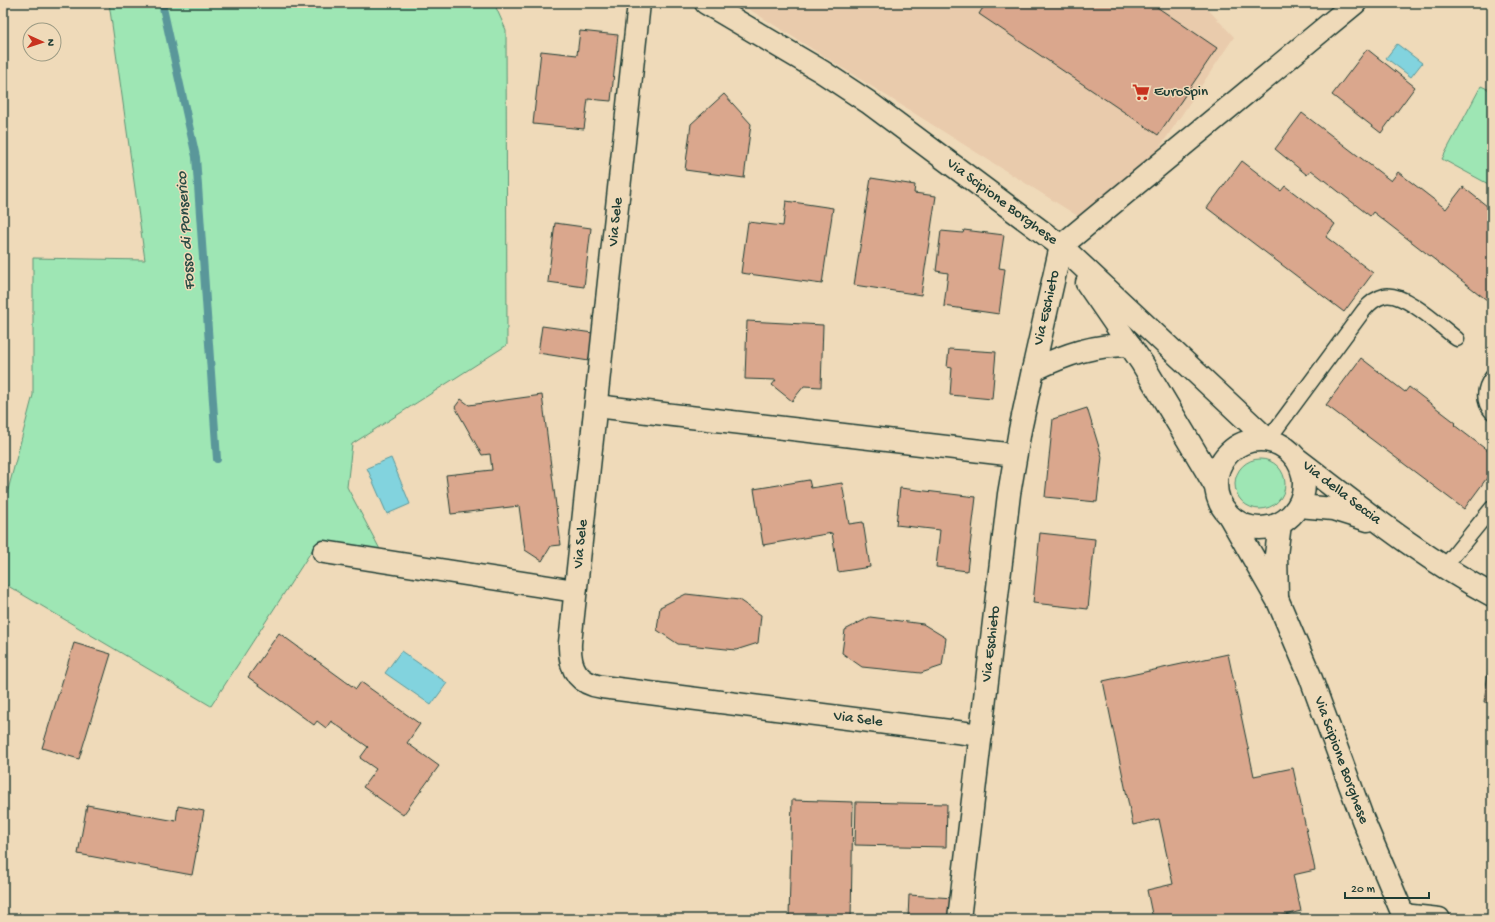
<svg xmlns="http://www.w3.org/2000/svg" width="1495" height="922" font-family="'Gochi Hand',sans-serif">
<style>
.built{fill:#e9cbac}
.green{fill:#9ee6b4;stroke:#5e9274}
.water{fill:#82d3de;stroke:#5a979a}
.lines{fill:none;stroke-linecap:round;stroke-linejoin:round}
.stream{stroke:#5a979a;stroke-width:8}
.building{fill:#daa78d;stroke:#1f3d34}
.service-casing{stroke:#1f3d34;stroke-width:17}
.minor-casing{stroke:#1f3d34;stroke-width:25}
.secondary-casing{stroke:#1f3d34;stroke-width:25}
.service{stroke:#efdab9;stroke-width:14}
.minor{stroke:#efdab9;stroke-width:22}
.secondary{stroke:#efdab9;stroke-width:22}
.labels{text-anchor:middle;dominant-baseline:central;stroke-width:3;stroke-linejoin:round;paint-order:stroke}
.poi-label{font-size:15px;fill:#1f3d34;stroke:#efdab9;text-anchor:start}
.street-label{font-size:15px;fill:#1f3d34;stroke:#efdab9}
.water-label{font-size:16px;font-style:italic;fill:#294c45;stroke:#efdab9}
</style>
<rect width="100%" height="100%" fill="#efdab9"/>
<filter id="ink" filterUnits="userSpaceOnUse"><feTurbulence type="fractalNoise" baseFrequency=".025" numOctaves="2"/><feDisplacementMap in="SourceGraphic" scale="8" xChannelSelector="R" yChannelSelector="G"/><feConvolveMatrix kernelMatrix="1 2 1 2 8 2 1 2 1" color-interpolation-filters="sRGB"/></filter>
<g filter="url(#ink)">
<polygon class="built" points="739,3 1202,3 1234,37 1103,232"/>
<g class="green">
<polygon points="109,3 494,3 506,30 507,345 352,444 347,487 383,555 318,541 211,706 3,583 3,509 33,395 33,258 145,260"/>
<polygon points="1481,86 1492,91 1492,186 1442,159"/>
<circle cx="1260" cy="484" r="25"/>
</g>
<g class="water">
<polygon points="1397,44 1422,63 1411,77 1386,58"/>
<polygon points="391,458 410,504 387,514 367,468"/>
<polygon points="401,651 447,683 431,705 385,673"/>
</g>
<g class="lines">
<polyline class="stream" points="162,3 196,157 217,459"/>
</g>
<g class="building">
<polygon points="986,3 1151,3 1217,48 1158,135 979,14"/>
<polygon points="580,31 618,35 611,101 588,99 584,129 533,124 541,51 577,55"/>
<polygon points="1367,49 1415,87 1381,133 1332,95"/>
<polygon points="724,94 751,124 744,178 685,170 691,124"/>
<polygon points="1302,113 1391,181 1398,172 1446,209 1463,187 1492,210 1492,304 1373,212 1370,216 1311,170 1307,175 1275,149"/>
<polygon points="1242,161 1281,191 1285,186 1335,224 1326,237 1373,273 1344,312 1207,208"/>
<polygon points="871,178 915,185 914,193 936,196 921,295 854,285"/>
<polygon points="786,201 833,208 822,284 741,273 748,222 783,226"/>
<polygon points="555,223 591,228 584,287 548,282"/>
<polygon points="964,230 1004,235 999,268 1005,269 999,314 944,306 948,273 936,271 941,231 963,233"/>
<polygon points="747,321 823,325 821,387 804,386 792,401 772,385 776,380 745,379"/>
<polygon points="542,326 593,333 589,361 538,353"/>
<polygon points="949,349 996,352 992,399 950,395 952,368 947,367"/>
<polygon points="1361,358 1405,392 1409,387 1456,423 1454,425 1492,454 1492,471 1464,509 1326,405"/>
<polygon points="542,395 561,545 551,546 542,561 525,550 519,506 451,514 446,475 492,470 490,454 482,455 455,407 461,399 469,405"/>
<polygon points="1087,408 1102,457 1097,502 1045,497 1053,419"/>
<polygon points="809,480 811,488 842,483 849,524 863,522 870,567 838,572 832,533 763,545 754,489"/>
<polygon points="900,488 976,497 967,571 936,567 940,530 896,525"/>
<polygon points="1040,533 1095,539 1088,609 1033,603"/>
<polygon points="686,594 739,600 761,615 758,643 736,650 678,644 657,630 660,607"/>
<polygon points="870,617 923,624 946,638 942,666 921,673 862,667 842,653 845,630"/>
<polygon points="279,633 356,689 361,682 420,724 407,743 439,766 403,815 363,787 376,769 360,758 368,747 331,721 326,728 317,721 314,725 248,677"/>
<polygon points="74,643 111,654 79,759 42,748"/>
<polygon points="1228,654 1254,776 1293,768 1315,870 1293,875 1301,911 1282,916 1283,919 1153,919 1147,890 1173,884 1159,819 1133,825 1103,681"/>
<polygon points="1490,658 1492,658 1492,703 1484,702"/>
<polygon points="792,800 853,802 851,919 789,919"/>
<polygon points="856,802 947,804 946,847 855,845"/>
<polygon points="87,805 176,821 178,806 204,811 192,875 78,854"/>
<polygon points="909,895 953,898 952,919 908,919"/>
</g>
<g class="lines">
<g class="service-casing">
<g id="service">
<path d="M 1492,377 C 1484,388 1482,401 1492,412"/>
<path d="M 1268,440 L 1364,310 C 1369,304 1376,298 1384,296 C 1404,291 1441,327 1457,339"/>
<polyline points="1445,566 1492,508"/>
</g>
</g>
<g class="minor-casing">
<g id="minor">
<path id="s1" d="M 639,3 L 570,643 C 569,668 577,683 602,687 L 981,735"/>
<path id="s2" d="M 1130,345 C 1092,345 1067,354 1033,370 L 1061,246 L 1355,3"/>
<polyline points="596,406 1015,455"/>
<path id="s3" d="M 1297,459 C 1360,507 1422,558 1492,595"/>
<polyline points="1299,506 1333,509 1368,520"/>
<polyline points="324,552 575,591"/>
<polyline points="1403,915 1439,919"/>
<path id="s4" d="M 959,919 L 1009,494 L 1020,430 L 1033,370"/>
</g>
</g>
<g class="secondary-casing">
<g id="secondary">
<path id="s5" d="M 706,3 L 821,71 L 868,102 L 1061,246 L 1268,440"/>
<polyline points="1087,283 1142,363 1215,485"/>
<circle cx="1260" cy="484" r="44"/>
<path id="s6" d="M 1230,517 L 1278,601 L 1310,676 L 1363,820 L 1405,919"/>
<polyline points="1277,597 1276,555 1280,524"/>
</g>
</g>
<use href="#service" class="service"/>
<use href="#minor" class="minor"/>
<use href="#secondary" class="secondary"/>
</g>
</g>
<defs>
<g id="supermarket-bare" transform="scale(1.38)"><path d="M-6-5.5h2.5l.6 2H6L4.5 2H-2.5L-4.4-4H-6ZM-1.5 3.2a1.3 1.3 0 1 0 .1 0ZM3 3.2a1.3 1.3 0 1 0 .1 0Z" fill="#c8321e" stroke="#efdab9" stroke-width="2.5" paint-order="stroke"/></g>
</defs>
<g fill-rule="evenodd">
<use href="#supermarket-bare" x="1141" y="92"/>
</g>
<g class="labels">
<g class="poi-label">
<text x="1154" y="92">EuroSpin</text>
</g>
<g class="street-label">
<text stroke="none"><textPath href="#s5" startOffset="357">Via Scipione Borghese</textPath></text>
<text transform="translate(616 222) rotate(-84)">Via Sele</text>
<text stroke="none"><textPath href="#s2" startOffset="165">Via Eschieto</textPath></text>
<text stroke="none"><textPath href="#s3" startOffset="56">Via della Seccia</textPath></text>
<text transform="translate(581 544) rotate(-84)">Via Sele</text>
<text stroke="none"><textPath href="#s4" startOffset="277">Via Eschieto</textPath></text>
<text stroke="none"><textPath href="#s1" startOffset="963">Via Sele</textPath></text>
<text stroke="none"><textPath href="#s6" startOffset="268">Via Scipione Borghese</textPath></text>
</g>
<g class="water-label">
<text transform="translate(187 231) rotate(-94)">Fosso di Ponserico</text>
</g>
</g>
<rect width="1495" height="922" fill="none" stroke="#efdab9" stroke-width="16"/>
<rect x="8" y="8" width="1479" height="906" fill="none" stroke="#1f3d34" stroke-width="1.5" filter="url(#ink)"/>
<g transform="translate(42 42) rotate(93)"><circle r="19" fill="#efdab9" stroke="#9c9b84"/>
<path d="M0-3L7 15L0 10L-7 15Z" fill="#c8321e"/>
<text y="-6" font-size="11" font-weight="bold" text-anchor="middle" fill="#1f3d34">N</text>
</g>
<path d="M1345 892v6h84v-6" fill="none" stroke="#1f3d34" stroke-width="2"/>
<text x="1351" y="892" font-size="12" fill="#1f3d34" stroke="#efdab9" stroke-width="3" paint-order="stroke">20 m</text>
</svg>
